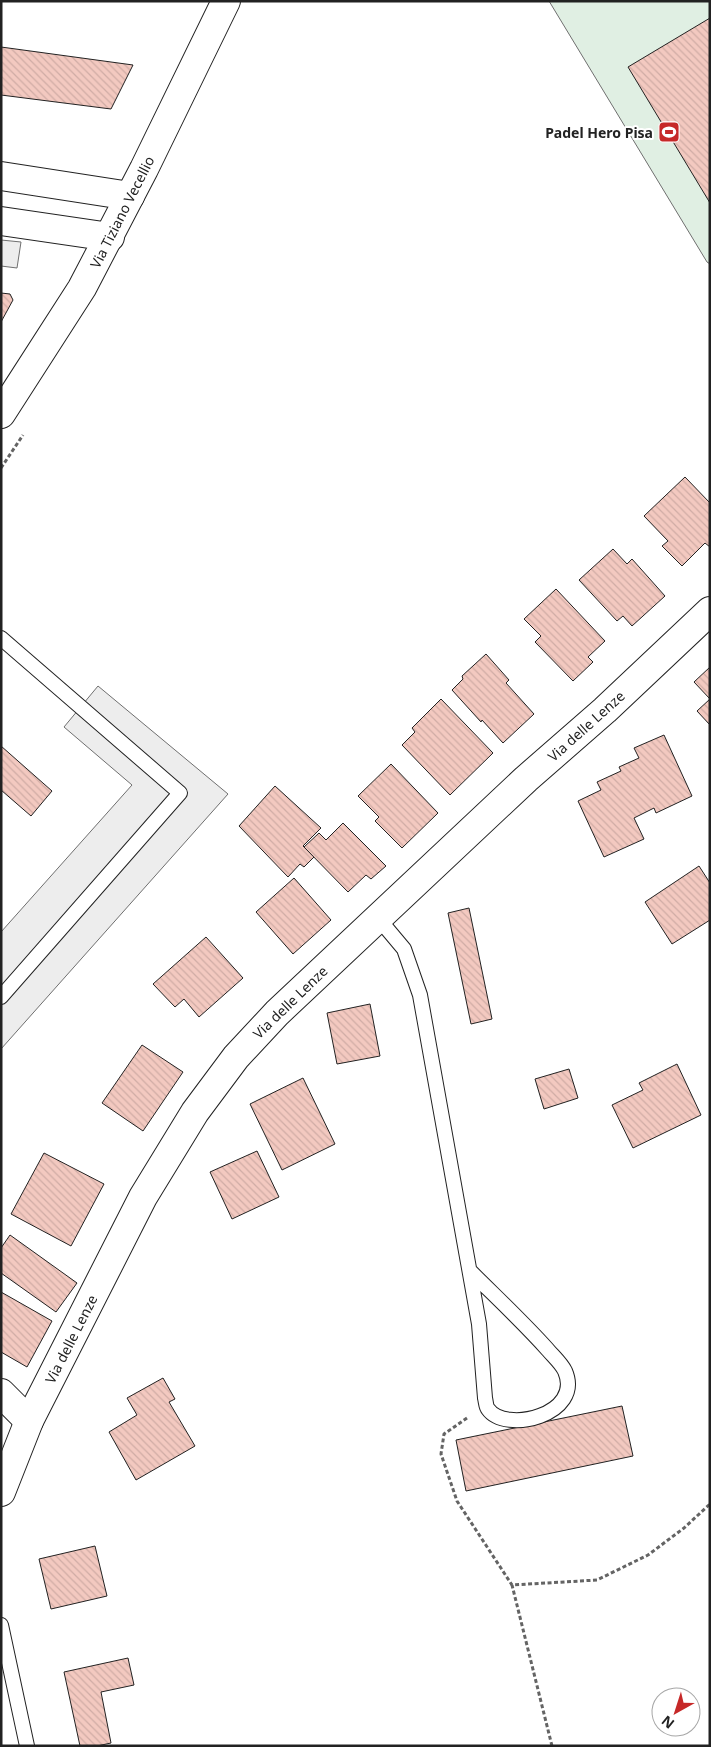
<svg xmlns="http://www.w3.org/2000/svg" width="711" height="1747" font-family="'Noto Sans',sans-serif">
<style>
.grass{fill:#e0efe3;stroke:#6f6f6f}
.parking{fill:#ededed;stroke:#6f6f6f}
.building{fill:url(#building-back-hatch);stroke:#222}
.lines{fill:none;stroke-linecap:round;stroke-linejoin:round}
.service-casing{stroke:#222;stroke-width:16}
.minor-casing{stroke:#222;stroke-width:30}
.path{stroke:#646464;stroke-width:3;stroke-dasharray:4 2.5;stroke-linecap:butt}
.service{stroke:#fff;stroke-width:14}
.minor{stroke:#fff;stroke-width:28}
.labels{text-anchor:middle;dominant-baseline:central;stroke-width:4;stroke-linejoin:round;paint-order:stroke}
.poi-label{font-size:14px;font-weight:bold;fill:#222;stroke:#fff;text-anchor:end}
.street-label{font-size:14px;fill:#222;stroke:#fff}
</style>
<defs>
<pattern id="building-back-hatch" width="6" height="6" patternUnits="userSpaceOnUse" patternTransform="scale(1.25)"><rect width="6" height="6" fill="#f3c9c0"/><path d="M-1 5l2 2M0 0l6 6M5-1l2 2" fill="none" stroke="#d0aca5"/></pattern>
</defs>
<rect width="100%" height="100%" fill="#fff"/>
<polygon class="grass" points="549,1 710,1 710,264 707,262"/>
<g class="parking">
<polygon points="1,240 21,242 17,268 1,266"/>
<polygon points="98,686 228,794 1,1049 1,932 132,785 64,727"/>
</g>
<g class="building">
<polygon points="710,18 710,203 628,67"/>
<polygon points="1,47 133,65 111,109 1,95"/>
<polygon points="1,293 10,294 13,300 1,322"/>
<polygon points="685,477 710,503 710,547 705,543 682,566 662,546 668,541 644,516"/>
<polygon points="613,549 627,564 632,559 665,596 632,626 623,616 617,621 579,580"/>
<polygon points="556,589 605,641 588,657 593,662 573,681 535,642 541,636 524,619"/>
<polygon points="486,654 509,680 506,683 534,714 503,743 482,720 481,722 452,690 463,679 462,676"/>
<polygon points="710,667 710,699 694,682"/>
<polygon points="441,699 493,753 450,795 402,745 415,732 412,728"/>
<polygon points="710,699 710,725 697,711"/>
<polygon points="664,735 692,796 656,813 654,808 634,818 644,839 604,857 578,801 601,790 597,782 621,771 619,767 639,758 634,748"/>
<polygon points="1,746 52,791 31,816 1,790"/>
<polygon points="391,764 438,813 402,848 375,821 379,817 358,796"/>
<polygon points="275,786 321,828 303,846 314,857 304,867 300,864 288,877 239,826"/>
<polygon points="343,823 386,866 371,879 366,875 348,892 304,847 319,833 326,840"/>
<polygon points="699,866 710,883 710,920 672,944 645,902"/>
<polygon points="294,878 331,920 293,954 256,912"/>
<polygon points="469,908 492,1019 471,1024 448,913"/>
<polygon points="206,937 243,978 199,1017 184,999 175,1007 153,984"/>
<polygon points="370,1004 380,1056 337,1064 327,1013"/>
<polygon points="142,1045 183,1072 143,1131 102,1103"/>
<polygon points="677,1064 701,1115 633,1148 612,1105 643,1090 639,1083"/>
<polygon points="569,1069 578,1098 544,1109 535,1079"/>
<polygon points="303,1078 335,1144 282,1170 250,1104"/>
<polygon points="257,1151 279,1197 232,1219 210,1172"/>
<polygon points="44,1153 104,1184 71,1246 11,1214"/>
<polygon points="10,1235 77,1283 56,1312 1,1273 1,1248"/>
<polygon points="1,1292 52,1321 27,1367 1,1352"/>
<polygon points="163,1378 175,1399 169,1402 195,1446 136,1480 109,1432 137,1415 127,1398"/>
<polygon points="622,1406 633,1456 466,1491 456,1440"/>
<polygon points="95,1546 107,1596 51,1609 39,1559"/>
<polygon points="128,1658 134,1685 101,1692 111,1743 97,1746 80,1746 64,1672"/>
</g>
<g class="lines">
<g class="service-casing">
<g id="service">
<polyline points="1,638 180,793 1,997"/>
<path d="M 378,918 L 404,949 L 420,995 L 479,1324 L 485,1398 C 486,1402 486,1407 488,1409 C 505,1434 584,1415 565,1371 C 561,1363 553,1356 548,1350 C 523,1322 496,1297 470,1271"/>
<polyline points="1,1625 27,1746"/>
</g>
</g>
<g class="minor-casing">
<g id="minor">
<polyline points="1,176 130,196"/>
<polyline points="1,221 110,237"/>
<polyline points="1,414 82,288 144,169 226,1"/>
<polyline points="1,1393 29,1421"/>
<polyline points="1,1492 29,1421 143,1197 195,1112 236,1057 277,1013 526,779 605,710 710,611"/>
</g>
</g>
<g class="path">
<polyline points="1,468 23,435"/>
<polyline points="467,1418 444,1434 441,1454 457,1501 512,1585"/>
<polyline points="552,1746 512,1585 597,1580 648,1555 684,1528 710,1504"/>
</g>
<use href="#service" class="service"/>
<use href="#minor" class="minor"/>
</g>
<defs>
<g id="stadium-square" transform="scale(1.125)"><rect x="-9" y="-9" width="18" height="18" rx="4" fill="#c62828" stroke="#fff"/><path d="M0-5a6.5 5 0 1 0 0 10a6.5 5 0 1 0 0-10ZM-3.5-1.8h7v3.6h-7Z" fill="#fff"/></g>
</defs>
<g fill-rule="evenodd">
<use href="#stadium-square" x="669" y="132"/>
</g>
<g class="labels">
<g class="poi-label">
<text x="653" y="132">Padel Hero Pisa</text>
</g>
<g class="street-label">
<text transform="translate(122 212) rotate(-63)">Via Tiziano Vecellio</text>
<text transform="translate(586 726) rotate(-42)">Via delle Lenze</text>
<text transform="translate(290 1002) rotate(-44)">Via delle Lenze</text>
<text transform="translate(71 1339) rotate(-63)">Via delle Lenze</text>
</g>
</g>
<rect width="711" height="1747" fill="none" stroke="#222222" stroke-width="5"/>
<g transform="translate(676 1712) rotate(219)"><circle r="24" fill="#ffffff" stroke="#a7a7a7"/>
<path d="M0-4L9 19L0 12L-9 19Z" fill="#c62828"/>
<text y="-8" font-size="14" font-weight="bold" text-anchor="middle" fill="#222222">N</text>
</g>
</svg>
